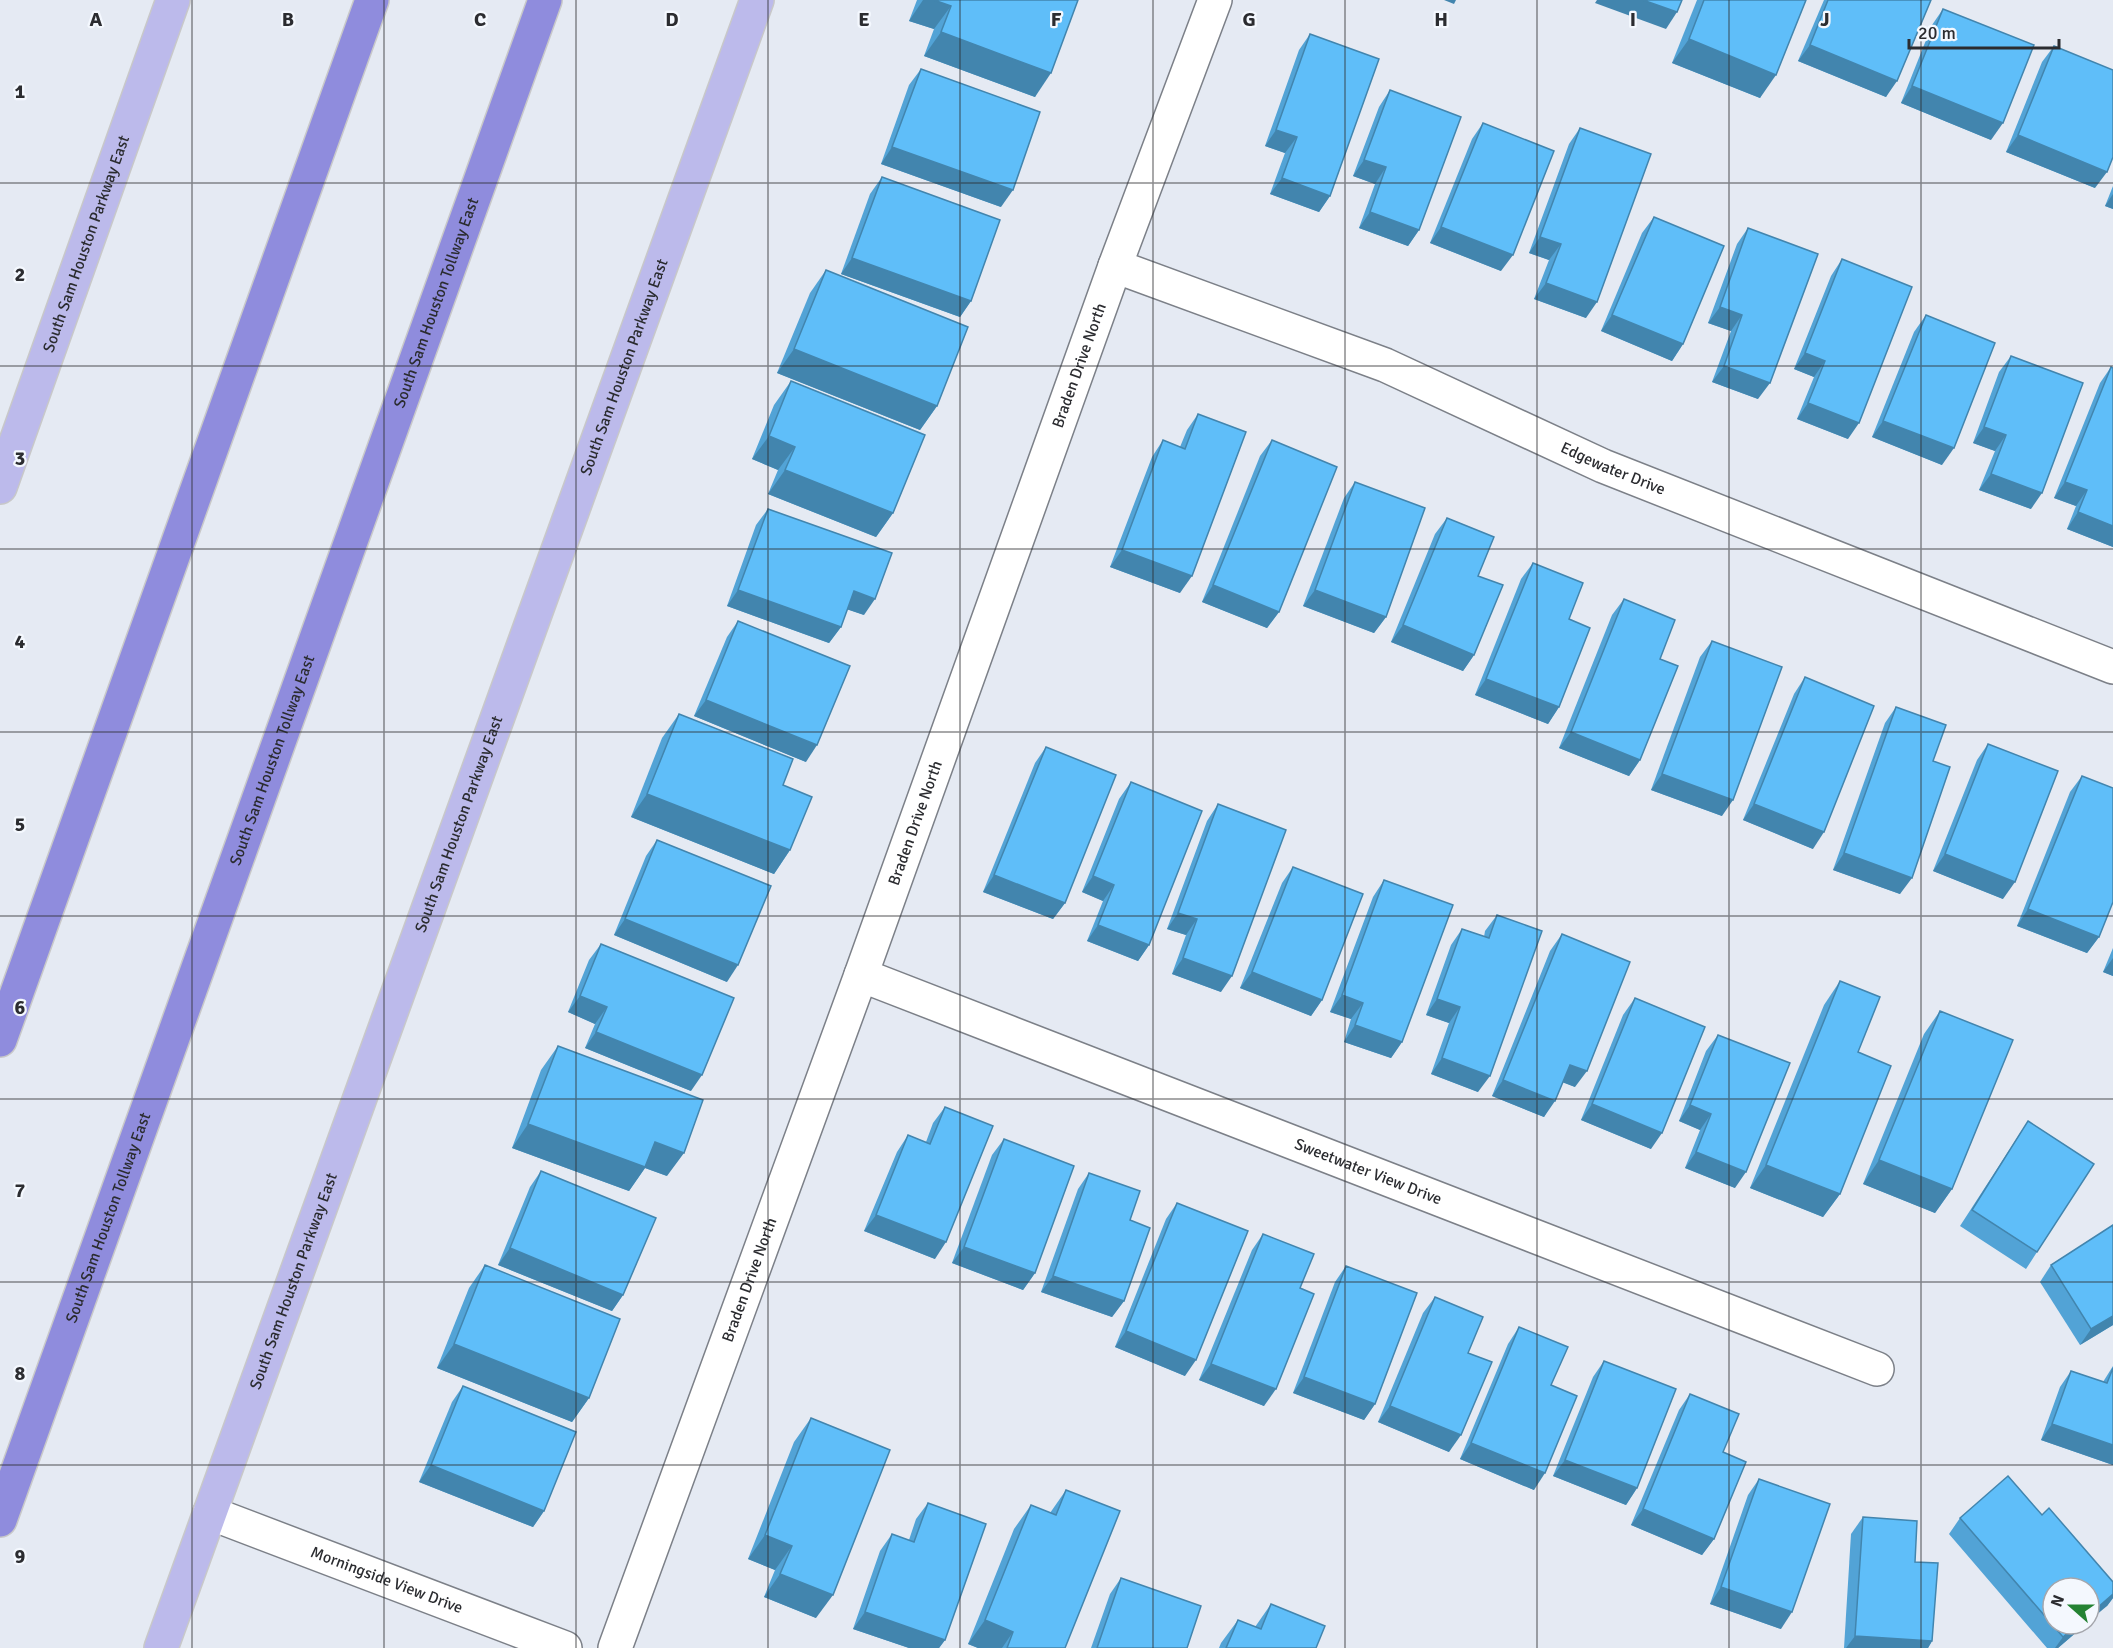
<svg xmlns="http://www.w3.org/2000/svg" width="2113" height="1648" font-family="Signika,sans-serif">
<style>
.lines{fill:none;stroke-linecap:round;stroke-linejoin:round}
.minor-casing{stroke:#7c8088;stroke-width:36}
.major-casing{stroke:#c8c8c9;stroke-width:36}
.highway-casing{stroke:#c8c8c9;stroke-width:36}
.minor{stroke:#fff;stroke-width:33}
.major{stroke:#bcbaeb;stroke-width:33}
.highway{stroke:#8f8cdd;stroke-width:33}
.wall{fill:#52a3d6}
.shaded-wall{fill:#4285ae}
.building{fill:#5fbef9;stroke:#4285ae;stroke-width:1.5}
.grid{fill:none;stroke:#2b2c30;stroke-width:1.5;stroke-opacity:0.55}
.labels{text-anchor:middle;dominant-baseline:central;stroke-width:4.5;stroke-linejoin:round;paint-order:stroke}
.street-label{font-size:16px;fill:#2b2c30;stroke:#f4f8fe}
.grid-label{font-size:20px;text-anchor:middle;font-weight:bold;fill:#2b2c30;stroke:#f4f8fe;stroke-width:4.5;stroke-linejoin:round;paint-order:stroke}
</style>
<rect width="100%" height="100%" fill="#e5eaf3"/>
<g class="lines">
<g class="minor-casing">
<g id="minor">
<path id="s1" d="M 1115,266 L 1385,365 L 1603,466 L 2113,667"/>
<path id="s2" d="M 861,975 L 1877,1369"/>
<path id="s3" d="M 210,1513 L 565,1648"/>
<path id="s4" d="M 615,1648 L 861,975 L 1115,266 L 1215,0"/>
</g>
</g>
<g class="major-casing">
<g id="major">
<path id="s5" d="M 0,487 L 173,0"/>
<path id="s6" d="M 161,1648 L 757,0"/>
</g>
</g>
<g class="highway-casing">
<g id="highway">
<polyline points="0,1040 372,0"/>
<path id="s7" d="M 0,1520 L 545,0"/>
</g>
</g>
<use href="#minor" class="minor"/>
<use href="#major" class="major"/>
<use href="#highway" class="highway"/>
</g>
<g class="wall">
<polygon points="917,0 1078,0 1035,97 924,56 934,29 909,21"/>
<polygon points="1697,0 1806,0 1760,98 1672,63"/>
<polygon points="1824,0 1931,0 1886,97 1798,61"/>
<polygon points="1943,9 1991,140 1901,103 1932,25"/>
<polygon points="1310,34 1330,196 1319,212 1270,194 1285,153 1265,146 1299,50"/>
<polygon points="2054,46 2095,188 2006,152 2042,62"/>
<polygon points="921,69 1001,207 881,164 909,85"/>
<polygon points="1390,90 1419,230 1408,246 1359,228 1375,184 1353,176 1379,107"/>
<polygon points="1483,123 1501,271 1430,243 1472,139"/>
<polygon points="1580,128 1586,318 1534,299 1549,260 1529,253 1569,144"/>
<polygon points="882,177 971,301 960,317 841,274 870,194"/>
<polygon points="2113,186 2113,209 2105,206"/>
<polygon points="1654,217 1683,344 1672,361 1601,331 1642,233"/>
<polygon points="1748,228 1758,399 1712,382 1731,331 1708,323 1737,244"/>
<polygon points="1842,259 1848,439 1797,419 1814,377 1794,369 1831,276"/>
<polygon points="826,270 937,406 920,430 777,373 810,293"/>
<polygon points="1926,315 1942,465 1872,437 1914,332"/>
<polygon points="2011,356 2031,509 1979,490 1995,451 1973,443 1999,372"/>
<polygon points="2111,367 2113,368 2113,547 2067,529 2076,506 2054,498 2100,383"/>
<polygon points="791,381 893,513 876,537 768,494 778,470 752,459 774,405"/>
<polygon points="1198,414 1180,593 1110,567 1152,457 1163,440 1180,447 1187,430"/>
<polygon points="1272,440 1279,612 1267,628 1202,602 1260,456"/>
<polygon points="1355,482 1386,617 1374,633 1303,606 1344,498"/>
<polygon points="768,509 864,615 847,609 841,627 829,643 727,606 756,525"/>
<polygon points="1447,518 1478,576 1474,655 1463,671 1391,642 1435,534"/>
<polygon points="1533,563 1569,619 1559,707 1548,724 1475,695 1521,579"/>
<polygon points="1624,599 1660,659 1640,760 1629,776 1559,748 1612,615"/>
<polygon points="738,621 806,762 694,716 727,637"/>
<polygon points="1712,641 1722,816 1651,790 1700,657"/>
<polygon points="1805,677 1813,849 1743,820 1794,694"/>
<polygon points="1896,707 1933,761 1900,894 1833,870 1885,723"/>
<polygon points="679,714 783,785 790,850 774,874 631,817 662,738"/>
<polygon points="1988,744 2003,899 1933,871 1977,760"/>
<polygon points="1046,747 1065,903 1053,919 983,892 1035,763"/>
<polygon points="2082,776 2099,937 2087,953 2017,926 2070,792"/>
<polygon points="1131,782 1149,945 1138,961 1087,941 1103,901 1082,892 1119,799"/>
<polygon points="1218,804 1221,992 1172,974 1186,935 1167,929 1207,821"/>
<polygon points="657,840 727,982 614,935 646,856"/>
<polygon points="1293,867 1322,1000 1311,1016 1240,988 1282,883"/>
<polygon points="1384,880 1402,1042 1391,1058 1344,1042 1351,1019 1330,1012 1373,897"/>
<polygon points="1497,915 1478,1092 1431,1074 1449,1023 1426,1015 1451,945 1462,929 1484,937 1485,931"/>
<polygon points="1562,934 1575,1087 1563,1082 1544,1117 1492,1096 1550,951"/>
<polygon points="601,944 691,1091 585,1048 595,1024 568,1012 589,960"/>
<polygon points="2113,948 2113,976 2103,972"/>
<polygon points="1840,981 1858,1052 1840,1194 1823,1217 1750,1188 1824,1005"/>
<polygon points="1635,998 1651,1149 1581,1120 1623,1015"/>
<polygon points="1940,1011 1952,1189 1935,1213 1863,1184 1924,1034"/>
<polygon points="1718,1035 1735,1188 1685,1168 1700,1130 1679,1121 1706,1051"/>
<polygon points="558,1046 667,1176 645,1168 629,1191 512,1148 541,1070"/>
<polygon points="945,1107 935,1259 864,1231 897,1152 908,1135 926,1142 933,1123"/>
<polygon points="2028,1121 2037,1252 2026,1269 1960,1226 2017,1138"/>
<polygon points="1004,1139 1035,1273 1023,1290 952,1263 992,1155"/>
<polygon points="541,1171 623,1295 612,1311 498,1265 530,1187"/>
<polygon points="1089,1173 1130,1220 1124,1301 1112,1317 1041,1292 1078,1189"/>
<polygon points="1177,1203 1185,1376 1115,1347 1166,1219"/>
<polygon points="2113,1225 2113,1325 2080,1345 2040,1282 2051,1265"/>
<polygon points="1263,1234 1300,1288 1264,1406 1199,1380 1252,1250"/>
<polygon points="485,1265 589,1398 572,1422 437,1368 469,1288"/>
<polygon points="1346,1266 1375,1404 1364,1420 1293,1393 1335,1282"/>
<polygon points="1435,1297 1468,1353 1449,1452 1378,1422 1423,1313"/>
<polygon points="1519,1327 1551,1385 1534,1490 1460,1459 1508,1344"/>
<polygon points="1604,1361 1637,1488 1626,1505 1553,1476 1593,1377"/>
<polygon points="2113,1366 2113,1465 2041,1440 2060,1387 2071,1371 2103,1382"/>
<polygon points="463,1386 544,1511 533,1527 419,1482 452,1402"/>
<polygon points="1690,1394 1723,1452 1714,1539 1702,1555 1631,1525 1679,1410"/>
<polygon points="811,1418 816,1618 764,1597 775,1570 748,1559 794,1442"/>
<polygon points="1759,1479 1781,1629 1710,1604 1748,1495"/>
<polygon points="1066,1490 1065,1648 978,1648 968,1644 1014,1529 1031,1505 1050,1513"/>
<polygon points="928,1503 945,1640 939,1648 909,1648 853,1629 880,1551 892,1534 909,1540 916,1519"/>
<polygon points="2042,1515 2113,1582 2113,1598 2107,1606 2053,1624 2086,1624 2058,1648 2047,1648 1949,1534 1960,1518"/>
<polygon points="1863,1517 1915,1562 1932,1641 1928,1648 1844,1648 1851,1534"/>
<polygon points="1121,1578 1187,1648 1091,1648 1110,1594"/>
<polygon points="1271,1604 1316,1648 1219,1648 1221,1643 1238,1620 1255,1627"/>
</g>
<g class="shaded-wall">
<polygon points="923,0 934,0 951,6 934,29 909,21"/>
<polygon points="1444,0 1456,0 1454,4"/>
<polygon points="1597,0 1643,0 1677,12 1666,29 1595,3"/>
<polygon points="941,32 1051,73 1035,97 924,56"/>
<polygon points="1689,39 1776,75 1760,98 1672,63"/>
<polygon points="1810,45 1897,81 1886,97 1798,61"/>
<polygon points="1912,86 2003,123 1991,140 1901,103"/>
<polygon points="1276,130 1297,137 1285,153 1265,146"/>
<polygon points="2018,135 2107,172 2095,188 2006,152"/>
<polygon points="892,147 1013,190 1001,207 881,164"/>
<polygon points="1364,160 1386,167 1375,184 1353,176"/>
<polygon points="1282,178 1330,196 1319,212 1270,194"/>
<polygon points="2113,194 2113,209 2105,206"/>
<polygon points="1370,212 1419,230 1408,246 1359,228"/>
<polygon points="1441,227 1513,255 1501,271 1430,243"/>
<polygon points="1540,237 1561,244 1549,260 1529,253"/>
<polygon points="852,258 971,301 960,317 841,274"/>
<polygon points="1546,283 1597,302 1586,318 1534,299"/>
<polygon points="1720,307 1742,315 1731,331 1708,323"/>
<polygon points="1612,315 1683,344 1672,361 1601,331"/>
<polygon points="794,349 937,406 920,430 777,373"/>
<polygon points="1805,353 1825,361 1814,377 1794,369"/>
<polygon points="1724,366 1770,383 1758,399 1712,382"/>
<polygon points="1808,403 1859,423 1848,439 1797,419"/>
<polygon points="1883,421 1954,448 1942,465 1872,437"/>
<polygon points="1984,427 2006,435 1995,451 1973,443"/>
<polygon points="769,436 795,447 778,470 752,459"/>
<polygon points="785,470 893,513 876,537 768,494"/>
<polygon points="1991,474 2042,493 2031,509 1979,490"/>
<polygon points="2065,482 2087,490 2076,506 2054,498"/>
<polygon points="2078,512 2113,526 2113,547 2067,529"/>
<polygon points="1122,550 1192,576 1180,593 1110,567"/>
<polygon points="1213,585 1279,612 1267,628 1202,602"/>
<polygon points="738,590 841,627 829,643 727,606"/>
<polygon points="1315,590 1386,617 1374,633 1303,606"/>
<polygon points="854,591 875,599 864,615 843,608"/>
<polygon points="1403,625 1474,655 1463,671 1391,642"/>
<polygon points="1486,679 1559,707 1548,724 1475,695"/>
<polygon points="706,700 817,745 806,762 694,716"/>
<polygon points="1571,732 1640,760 1629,776 1559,748"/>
<polygon points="1662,774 1733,800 1722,816 1651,790"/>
<polygon points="647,794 790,850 774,874 631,817"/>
<polygon points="1754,804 1824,832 1813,849 1743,820"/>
<polygon points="1844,853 1912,878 1900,894 1833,870"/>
<polygon points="1945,854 2015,882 2003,899 1933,871"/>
<polygon points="994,875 1065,903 1053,919 983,892"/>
<polygon points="1093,876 1114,885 1103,901 1082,892"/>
<polygon points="2028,909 2099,937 2087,953 2017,926"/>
<polygon points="1178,913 1197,919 1186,935 1167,929"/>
<polygon points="625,919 738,965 727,982 614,935"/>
<polygon points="1098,925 1149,945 1138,961 1087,941"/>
<polygon points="1183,958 1232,976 1221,992 1172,974"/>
<polygon points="2113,958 2113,976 2103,972"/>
<polygon points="1252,972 1322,1000 1311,1016 1240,988"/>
<polygon points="1342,995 1363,1003 1351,1019 1330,1012"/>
<polygon points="580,996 607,1007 595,1024 568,1012"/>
<polygon points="1437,999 1460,1007 1449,1023 1426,1015"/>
<polygon points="1355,1025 1402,1042 1391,1058 1344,1042"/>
<polygon points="596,1032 702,1075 691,1091 585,1048"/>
<polygon points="1442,1058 1490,1076 1478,1092 1431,1074"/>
<polygon points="1570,1065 1587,1071 1575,1087 1559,1081"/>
<polygon points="1503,1080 1555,1101 1544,1117 1492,1096"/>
<polygon points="1592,1104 1662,1133 1651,1149 1581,1120"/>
<polygon points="1690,1105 1711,1114 1700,1130 1679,1121"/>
<polygon points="528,1124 655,1142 684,1153 667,1176 645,1168 629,1191 512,1148"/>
<polygon points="1696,1152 1746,1172 1735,1188 1685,1168"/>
<polygon points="1879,1160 1952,1189 1935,1213 1863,1184"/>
<polygon points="1766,1165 1840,1194 1823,1217 1750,1188"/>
<polygon points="876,1215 946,1242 935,1259 864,1231"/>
<polygon points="964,1247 1035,1273 1023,1290 952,1263"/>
<polygon points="510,1248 623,1295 612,1311 498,1265"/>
<polygon points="1053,1276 1124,1301 1112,1317 1041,1292"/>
<polygon points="2113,1316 2113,1325 2080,1345 2091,1329"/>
<polygon points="1126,1331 1196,1360 1185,1376 1115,1347"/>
<polygon points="454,1344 589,1398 572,1422 437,1368"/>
<polygon points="1211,1364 1276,1389 1264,1406 1199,1380"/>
<polygon points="1304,1377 1375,1404 1364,1420 1293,1393"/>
<polygon points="1390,1406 1461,1435 1449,1452 1378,1422"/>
<polygon points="2052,1424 2113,1445 2113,1465 2041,1440"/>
<polygon points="1471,1443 1545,1473 1534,1490 1460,1459"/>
<polygon points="1565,1460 1637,1488 1626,1505 1553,1476"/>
<polygon points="431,1465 544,1511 533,1527 419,1482"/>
<polygon points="1643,1509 1714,1539 1702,1555 1631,1525"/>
<polygon points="765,1535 792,1546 775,1570 748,1559"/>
<polygon points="780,1574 833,1595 816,1618 764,1597"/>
<polygon points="1721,1587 1792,1612 1781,1629 1710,1604"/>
<polygon points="2113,1594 2113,1598 2107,1606 2089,1621 2089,1615"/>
<polygon points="865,1612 945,1640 939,1648 909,1648 853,1629"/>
<polygon points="985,1620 1013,1632 1002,1648 978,1648 968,1644"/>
<polygon points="2078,1624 2086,1624 2058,1648 2055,1648 2063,1637"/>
<polygon points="1855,1636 1932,1641 1928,1648 1846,1648"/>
</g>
<g class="building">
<polygon points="934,0 1078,0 1051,73 941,32 951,6"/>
<polygon points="1643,0 1682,0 1677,12"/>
<polygon points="1704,0 1806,0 1776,75 1689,39"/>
<polygon points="1828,0 1931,0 1897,81 1810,45"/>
<polygon points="1943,9 2034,45 2003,123 1912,86"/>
<polygon points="1310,34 1379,59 1330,196 1282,178 1297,137 1276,130"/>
<polygon points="2054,46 2113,70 2113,157 2107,172 2018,135"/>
<polygon points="921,69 1040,112 1013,190 892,147"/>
<polygon points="1390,90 1461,117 1419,230 1370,212 1386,167 1364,160"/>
<polygon points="1483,123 1554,151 1513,255 1441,227"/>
<polygon points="1580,128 1651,154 1597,302 1546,283 1561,244 1540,237"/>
<polygon points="882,177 1000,220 971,301 852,258"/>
<polygon points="1654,217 1724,246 1683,344 1612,315"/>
<polygon points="1748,228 1818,254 1770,383 1724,366 1742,315 1720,307"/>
<polygon points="1842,259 1912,287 1859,423 1808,403 1825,361 1805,353"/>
<polygon points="826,270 968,327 937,406 794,349"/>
<polygon points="1926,315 1995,343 1954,448 1883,421"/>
<polygon points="2011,356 2083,383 2042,493 1991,474 2006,435 1984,427"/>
<polygon points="2111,367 2113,368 2113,526 2078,512 2087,490 2065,482"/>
<polygon points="791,381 925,435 893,513 785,470 795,447 769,436"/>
<polygon points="1198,414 1246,432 1192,576 1122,550 1163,440 1185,449"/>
<polygon points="1272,440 1337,467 1279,612 1213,585"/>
<polygon points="1355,482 1425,508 1386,617 1315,590"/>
<polygon points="768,509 892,553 875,599 854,591 841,627 738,590"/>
<polygon points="1447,518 1494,537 1478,576 1503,585 1474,655 1403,625"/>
<polygon points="1533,563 1583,583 1569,619 1590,628 1559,707 1486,679"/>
<polygon points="1624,599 1675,620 1660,659 1678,666 1640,760 1571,732"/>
<polygon points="738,621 850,666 817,745 706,700"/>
<polygon points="1712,641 1782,667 1733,800 1662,774"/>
<polygon points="1805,677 1874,706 1824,832 1754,804"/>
<polygon points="1896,707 1946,725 1933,761 1950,767 1912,878 1844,853"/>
<polygon points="679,714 793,759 783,785 812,797 790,850 647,794"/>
<polygon points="1988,744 2058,771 2015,882 1945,854"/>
<polygon points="1046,747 1116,775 1065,903 994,875"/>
<polygon points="2082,776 2113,788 2113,902 2099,937 2028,909"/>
<polygon points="1131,782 1202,811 1149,945 1098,925 1114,885 1093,876"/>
<polygon points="1218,804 1286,830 1232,976 1183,958 1197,919 1178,913"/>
<polygon points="657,840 771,886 738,965 625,919"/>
<polygon points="1293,867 1363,894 1322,1000 1252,972"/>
<polygon points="1384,880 1453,905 1402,1042 1355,1025 1363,1003 1342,995"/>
<polygon points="1497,915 1542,931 1490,1076 1442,1058 1460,1007 1437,999 1462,929 1489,938"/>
<polygon points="1562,934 1630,962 1587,1071 1570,1065 1555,1101 1503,1080"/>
<polygon points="601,944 734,998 702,1075 596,1032 607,1007 580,996"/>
<polygon points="1840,981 1880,997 1858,1052 1891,1066 1840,1194 1766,1165"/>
<polygon points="1635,998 1705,1027 1662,1133 1592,1104"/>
<polygon points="1940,1011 2013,1040 1952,1189 1879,1160"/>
<polygon points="1718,1035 1790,1063 1746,1172 1696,1152 1711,1114 1690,1105"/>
<polygon points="558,1046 703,1100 684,1153 655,1142 645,1167 528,1124"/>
<polygon points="945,1107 993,1126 946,1242 876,1215 908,1135 930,1144"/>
<polygon points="2028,1121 2094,1164 2037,1252 1972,1210"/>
<polygon points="1004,1139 1074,1166 1035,1273 964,1247"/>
<polygon points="541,1171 656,1218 623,1295 510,1248"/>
<polygon points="1089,1173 1140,1191 1130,1220 1150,1228 1124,1301 1053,1276"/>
<polygon points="1177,1203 1248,1231 1196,1360 1126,1331"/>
<polygon points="2113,1225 2113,1316 2091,1329 2051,1265"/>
<polygon points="1263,1234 1314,1254 1300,1288 1314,1294 1276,1389 1211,1364"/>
<polygon points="485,1265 620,1319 589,1398 454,1344"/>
<polygon points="1346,1266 1417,1293 1375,1404 1304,1377"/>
<polygon points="1435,1297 1483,1317 1468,1353 1492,1362 1461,1435 1390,1406"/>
<polygon points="1519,1327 1568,1347 1551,1385 1577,1396 1545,1473 1471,1443"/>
<polygon points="1604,1361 1676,1389 1637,1488 1565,1460"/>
<polygon points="2113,1368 2113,1445 2052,1424 2071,1371 2107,1383"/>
<polygon points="463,1386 576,1432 544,1511 431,1465"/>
<polygon points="1690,1394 1739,1414 1723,1452 1746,1462 1714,1539 1643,1509"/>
<polygon points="811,1418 890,1450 833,1595 780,1574 792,1546 765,1535"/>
<polygon points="2008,1476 2042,1515 2049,1508 2113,1582 2113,1594 2089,1615 2089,1588 2053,1588 2053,1624 2078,1624 2063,1637 1960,1518"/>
<polygon points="1759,1479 1830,1504 1792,1612 1721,1587"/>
<polygon points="1066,1490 1120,1511 1065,1648 1007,1648 1013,1632 985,1620 1031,1505 1056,1515"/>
<polygon points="928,1503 986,1524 945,1640 865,1612 892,1534 914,1542"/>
<polygon points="1863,1517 1917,1521 1915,1562 1938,1563 1932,1641 1855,1636"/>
<polygon points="1121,1578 1201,1606 1187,1648 1097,1648"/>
<polygon points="1271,1604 1325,1626 1316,1648 1226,1648 1238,1620 1261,1629"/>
</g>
<path class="grid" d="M 192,0 L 192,1648M 384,0 L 384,1648M 576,0 L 576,1648M 768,0 L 768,1648M 960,0 L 960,1648M 1153,0 L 1153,1648M 1345,0 L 1345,1648M 1537,0 L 1537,1648M 1729,0 L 1729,1648M 1921,0 L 1921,1648M 0,183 L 2113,183M 0,366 L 2113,366M 0,549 L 2113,549M 0,732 L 2113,732M 0,916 L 2113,916M 0,1099 L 2113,1099M 0,1282 L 2113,1282M 0,1465 L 2113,1465"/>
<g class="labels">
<g class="street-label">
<text stroke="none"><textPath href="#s5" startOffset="258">South Sam Houston Parkway East</textPath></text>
<text stroke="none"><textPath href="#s7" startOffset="1293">South Sam Houston Tollway East</textPath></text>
<text stroke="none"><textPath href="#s6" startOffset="1362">South Sam Houston Parkway East</textPath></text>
<text stroke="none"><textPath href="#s4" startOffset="1364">Braden Drive North</textPath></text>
<text stroke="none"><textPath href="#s1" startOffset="538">Edgewater Drive</textPath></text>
<text stroke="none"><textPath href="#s7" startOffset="807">South Sam Houston Tollway East</textPath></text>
<text stroke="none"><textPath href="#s6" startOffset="876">South Sam Houston Parkway East</textPath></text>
<text stroke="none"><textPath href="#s4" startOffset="878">Braden Drive North</textPath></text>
<text stroke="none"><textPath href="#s2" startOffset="544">Sweetwater View Drive</textPath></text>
<text stroke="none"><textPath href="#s7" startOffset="321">South Sam Houston Tollway East</textPath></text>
<text stroke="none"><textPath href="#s6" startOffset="390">South Sam Houston Parkway East</textPath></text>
<text stroke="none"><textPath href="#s4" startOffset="392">Braden Drive North</textPath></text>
<text stroke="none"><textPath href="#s3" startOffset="189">Morningside View Drive</textPath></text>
</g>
</g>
<g class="grid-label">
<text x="96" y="26">A</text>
<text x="288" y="26">B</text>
<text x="480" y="26">C</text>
<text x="672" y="26">D</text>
<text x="864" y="26">E</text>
<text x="1056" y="26">F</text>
<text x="1249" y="26">G</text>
<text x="1441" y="26">H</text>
<text x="1633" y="26">I</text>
<text x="1825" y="26">J</text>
<text x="20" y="98">1</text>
<text x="20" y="281">2</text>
<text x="20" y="465">3</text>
<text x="20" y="648">4</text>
<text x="20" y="831">5</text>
<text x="20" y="1014">6</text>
<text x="20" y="1197">7</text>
<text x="20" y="1380">8</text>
<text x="20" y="1563">9</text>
</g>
<g transform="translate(2071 1606) rotate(291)"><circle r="28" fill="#f4f8fe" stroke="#a4a6ac" stroke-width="1.5"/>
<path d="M0-4.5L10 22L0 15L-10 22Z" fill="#248233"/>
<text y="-9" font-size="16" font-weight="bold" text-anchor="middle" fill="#2b2c30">N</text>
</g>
<path d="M1909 39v9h150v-9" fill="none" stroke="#2b2c30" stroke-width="3"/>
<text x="1918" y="39" font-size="18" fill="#2b2c30" stroke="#f4f8fe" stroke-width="4.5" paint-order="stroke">20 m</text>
</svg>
